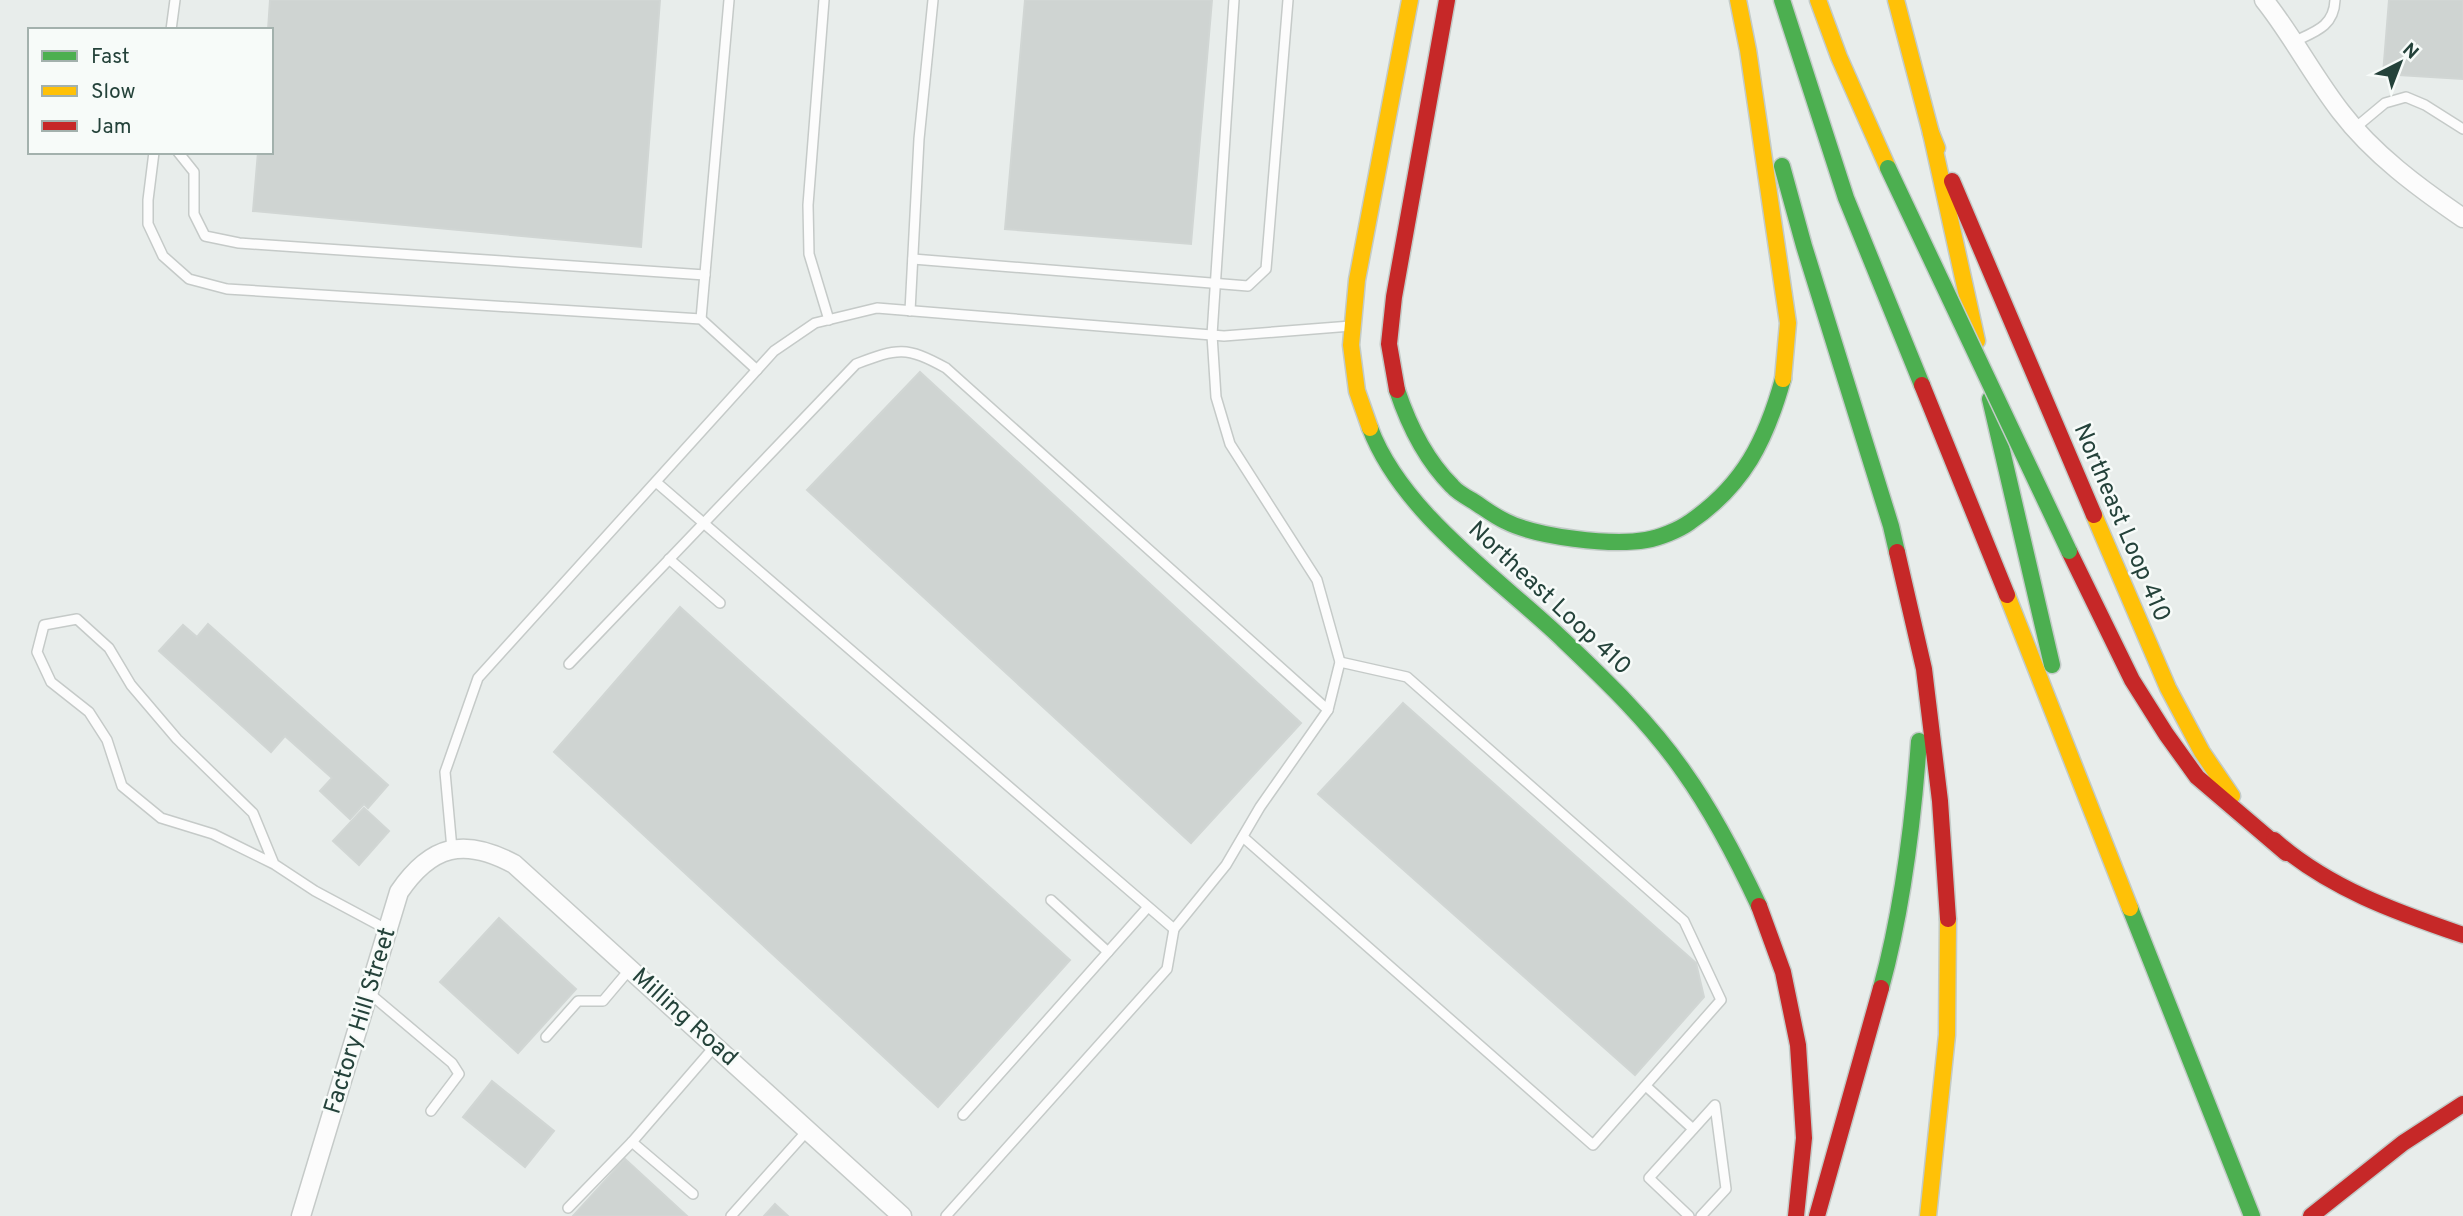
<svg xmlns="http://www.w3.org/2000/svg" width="2463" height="1216" font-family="Overpass,sans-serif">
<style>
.building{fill:#cfd4d2;stroke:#d1d6d4;stroke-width:2}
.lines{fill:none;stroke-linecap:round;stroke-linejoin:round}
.lane-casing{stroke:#c5cac8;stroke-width:12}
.street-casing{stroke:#c5cac8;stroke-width:21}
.fast-casing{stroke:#c3cbc8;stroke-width:19}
.slow-casing{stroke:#c3cbc8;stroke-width:19}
.jam-casing{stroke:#c3cbc8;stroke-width:19}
.lane{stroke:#fcfcfc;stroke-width:9}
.street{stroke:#fcfcfc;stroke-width:18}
.fast{stroke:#4caf50;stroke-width:16}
.slow{stroke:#ffc107;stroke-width:16}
.jam{stroke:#c62828;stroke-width:16}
.fast-bridge-casing{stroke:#c3ccc9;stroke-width:19;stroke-linecap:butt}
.fast-bridge{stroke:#4caf50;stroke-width:16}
.labels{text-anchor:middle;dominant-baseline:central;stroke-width:5;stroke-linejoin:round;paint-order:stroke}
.street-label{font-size:24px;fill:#24423a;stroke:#f7fbf9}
</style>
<rect width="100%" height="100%" fill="#e8edeb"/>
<g class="building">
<polygon points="270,0 660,0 641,247 253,211 258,152 271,152 271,30 268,30"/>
<polygon points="1025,0 1212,0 1191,244 1005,229"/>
<polygon points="2389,0 2463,0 2463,79 2383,74"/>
<polygon points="920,372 1301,723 1191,843 807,490"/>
<polygon points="680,607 1070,960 938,1107 554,752"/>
<polygon points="208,624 388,785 368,808 364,804 350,819 320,791 332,778 285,736 271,752 159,651 183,625 197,637"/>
<polygon points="1403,703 1696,963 1704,997 1635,1075 1318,794"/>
<polygon points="364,808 389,831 359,865 333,841"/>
<polygon points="499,918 576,989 518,1053 440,982"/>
<polygon points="492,1081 554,1131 525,1167 463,1117"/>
<polygon points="625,1159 687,1216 573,1216"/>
<polygon points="775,1204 788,1216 764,1216"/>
</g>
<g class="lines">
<g class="lane-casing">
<g id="lane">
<polyline points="824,0 808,205 809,254 829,320"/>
<polyline points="171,30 175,0"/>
<path d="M 2293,42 C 2314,32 2334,27 2335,0"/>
<polyline points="2355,128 2385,103 2406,97 2425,105 2463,129"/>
<polyline points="154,152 148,200 148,224 163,256 189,279 227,289 701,319 757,370"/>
<polyline points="178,152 194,172 194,214 205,236 239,243 705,275"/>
<polyline points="913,259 1248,286 1266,269 1288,0"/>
<polyline points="910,311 919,139 933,0"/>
<polyline points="701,319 729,0"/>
<polyline points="656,482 1174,929 1226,865 1260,807 1328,710 1340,662 1317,580 1230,444 1216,397 1212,335 1234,0"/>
<polyline points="669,559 720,603"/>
<path d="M 569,664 L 856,364 C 898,348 906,346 946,368 L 1328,710"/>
<polyline points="1243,837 1593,1145 1721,1000 1684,921 1407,677 1340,662"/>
<polyline points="452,849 445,772 478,678 774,351 815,323 877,308 1224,336 1351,326"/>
<polyline points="274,864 253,813 177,739 131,685 109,648 77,619 44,625 37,652 51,682 89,712 107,740 122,786 161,818 213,834 274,864 315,891 388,930"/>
<polyline points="1051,900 1108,952"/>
<polyline points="369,993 452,1063 459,1074 431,1111"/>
<polyline points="546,1037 578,1001 603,1001 630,969"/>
<polyline points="1647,1087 1693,1129"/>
<polyline points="963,1115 1148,907"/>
<polyline points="693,1194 632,1142 715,1046"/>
<polyline points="568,1208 632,1142"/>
<polyline points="731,1216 807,1131"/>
<polyline points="946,1216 1167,969 1174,929"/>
<polyline points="1689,1216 1649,1178 1715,1105 1726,1189 1701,1216"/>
</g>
</g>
<g class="street-casing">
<g id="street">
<path d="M 2264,0 C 2292,35 2313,76 2341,112 C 2373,154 2419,188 2463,218"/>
<path d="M 301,1216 L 399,892 C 431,845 464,837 514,864 L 902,1216"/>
</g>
</g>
<g class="fast-casing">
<g id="fast">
<polyline points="1782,0 1846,198 1922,385"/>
<polyline points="1782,166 1804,246 1891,526 1897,552"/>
<path d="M 1397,390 C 1409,426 1425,459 1452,486 C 1457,492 1466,497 1473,501 C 1484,508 1494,516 1505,521 C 1536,537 1611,546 1646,540 C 1659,538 1679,530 1690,522 C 1744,485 1766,440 1783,379"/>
<polyline points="1990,399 2052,665"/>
<path d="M 1370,428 C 1401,511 1495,576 1558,635 C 1602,677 1649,721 1684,772 C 1714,814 1737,859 1759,906"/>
<polyline points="2130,908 2252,1216"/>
<path d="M 1881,988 C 1903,908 1913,824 1919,741"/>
</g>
</g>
<g class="slow-casing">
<g id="slow">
<polyline points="1738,0 1748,50 1788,323 1783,379"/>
<polyline points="1818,0 1839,57 1888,168"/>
<polyline points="1896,0 1931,133 1937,148"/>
<polyline points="1931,133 1977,341"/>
<polyline points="1370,428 1357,391 1351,345 1357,280 1410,0"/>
<polyline points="2094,515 2168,688 2202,752 2232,796"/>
<polyline points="2007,595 2130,908"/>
<polyline points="1928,1216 1947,1035 1948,919"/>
</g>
</g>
<g class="jam-casing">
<g id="jam">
<polyline points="1952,181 2094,515"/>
<polyline points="1922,385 2007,595"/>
<polyline points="1397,390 1389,344 1394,297 1447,0"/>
<polyline points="2069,551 2132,680 2166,734 2197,777 2286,853"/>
<polyline points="1897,552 1924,669 1940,801 1948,919"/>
<path d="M 2274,840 C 2328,888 2396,912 2463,935"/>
<polyline points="1759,906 1783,972 1798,1045 1804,1138 1796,1216"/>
<polyline points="1817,1216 1881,988"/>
<polyline points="2311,1216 2403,1143 2463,1104"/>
</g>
</g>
<use href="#lane" class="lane"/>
<use href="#street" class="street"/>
<use href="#fast" class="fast"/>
<use href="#slow" class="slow"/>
<use href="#jam" class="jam"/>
<g class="fast-bridge-casing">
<polyline id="fast-bridge" points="1888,168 2069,551"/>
</g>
<use href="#fast-bridge" class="fast-bridge"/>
</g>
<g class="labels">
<g class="street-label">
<text transform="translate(2121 523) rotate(67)">Northeast Loop 410</text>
<text transform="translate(1549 599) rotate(43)">Northeast Loop 410</text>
<text transform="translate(684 1018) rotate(42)">Milling Road</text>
<text transform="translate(361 1021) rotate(-73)">Factory Hill Street</text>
</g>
</g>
<rect x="28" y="28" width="245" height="126" fill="#f7fbf9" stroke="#a3b1ad" stroke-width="2"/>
<rect x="42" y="51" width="35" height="10" fill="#4caf50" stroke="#a3b1ad" stroke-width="2"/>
<text x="91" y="63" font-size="21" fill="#24423a">Fast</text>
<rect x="42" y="86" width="35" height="10" fill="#ffc107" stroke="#a3b1ad" stroke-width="2"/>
<text x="91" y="98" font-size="21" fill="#24423a">Slow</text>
<rect x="42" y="121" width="35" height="10" fill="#c62828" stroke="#a3b1ad" stroke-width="2"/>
<text x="91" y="133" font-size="21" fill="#24423a">Jam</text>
<g transform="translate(2400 63) rotate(42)" stroke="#f7fbf9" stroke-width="5" paint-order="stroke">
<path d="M0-5L12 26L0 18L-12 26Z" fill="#24423a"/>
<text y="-10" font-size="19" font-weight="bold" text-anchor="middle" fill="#24423a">N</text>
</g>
</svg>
